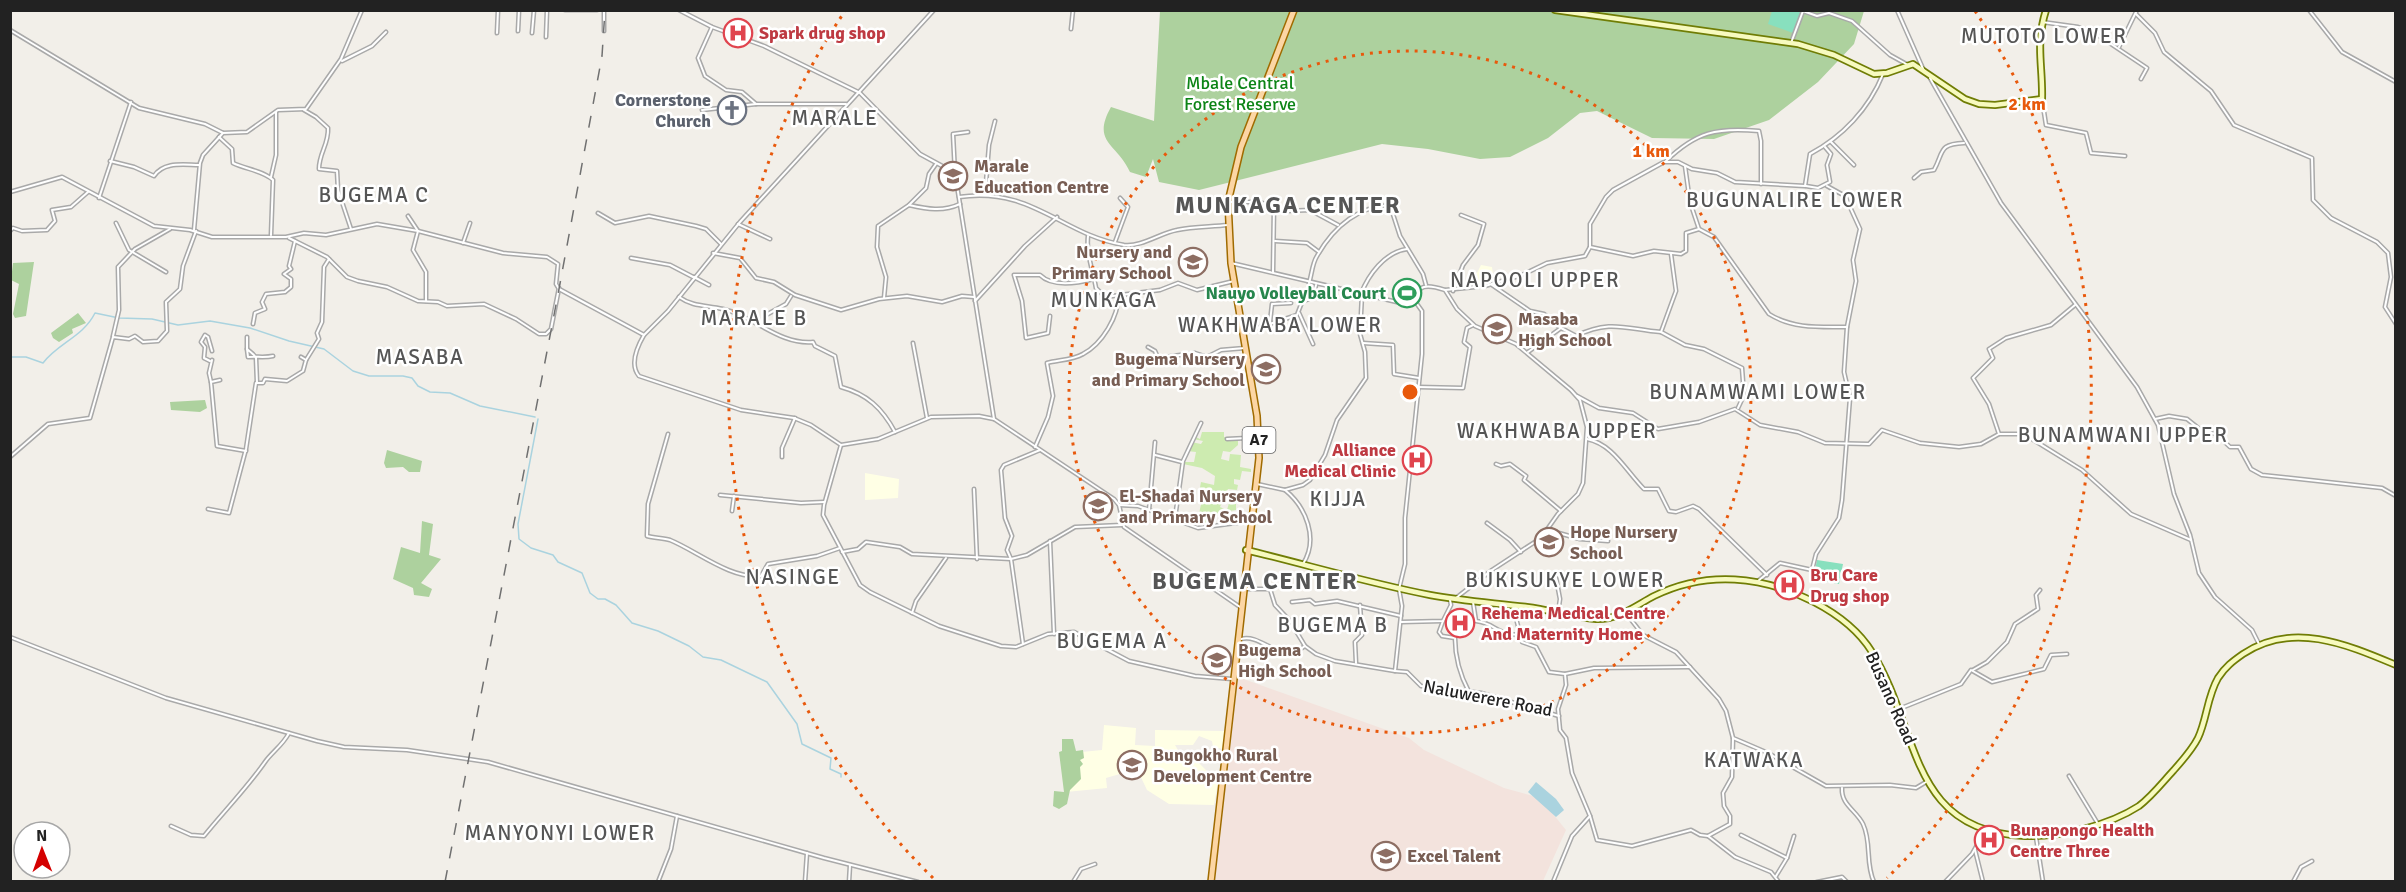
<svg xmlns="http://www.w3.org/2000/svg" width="2406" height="892" font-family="Signika,sans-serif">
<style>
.education{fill:#ffffe5}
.military{fill:#f3e3dd}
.grass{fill:#cdebb0}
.forest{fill:#add19e}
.pitch{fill:#88e0be}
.water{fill:#aad3df}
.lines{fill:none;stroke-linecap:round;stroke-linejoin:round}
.stream{stroke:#aad3df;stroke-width:1.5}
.street-casing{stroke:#a9a9a9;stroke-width:5}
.secondary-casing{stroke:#707d05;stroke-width:8}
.primary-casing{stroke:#a06b00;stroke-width:8}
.street{stroke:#fff;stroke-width:2}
.secondary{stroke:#f7fabf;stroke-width:4.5}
.primary{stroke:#fcd6a4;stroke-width:5}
.rail{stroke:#707070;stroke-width:1.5;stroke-dasharray:12 12;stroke-linecap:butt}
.ring{fill:none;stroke:#e8590c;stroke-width:3;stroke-dasharray:3 6}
.labels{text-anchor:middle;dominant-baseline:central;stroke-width:5;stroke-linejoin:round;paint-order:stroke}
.shield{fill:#fff;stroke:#646464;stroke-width:1.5}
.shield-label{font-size:16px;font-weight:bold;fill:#222}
.health-label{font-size:18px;font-weight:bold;fill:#be3a42;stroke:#fff;text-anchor:start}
.park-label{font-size:18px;fill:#0c8416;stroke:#fff}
.worship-label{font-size:18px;font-weight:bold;fill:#5b616d;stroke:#fff;text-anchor:end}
.education-label{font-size:18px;font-weight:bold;fill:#785e54;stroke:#fff;text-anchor:start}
.leisure-label{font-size:18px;font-weight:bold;fill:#27864d;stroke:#fff;text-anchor:end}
.street-label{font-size:18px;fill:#222;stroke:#fff}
.quarter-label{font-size:21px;letter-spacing:1.5px;fill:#555;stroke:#fff}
.district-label{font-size:24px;font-weight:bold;letter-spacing:1.5px;fill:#555;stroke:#fff}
.centre{fill:#e8590c;stroke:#fff;stroke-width:3}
.ring-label{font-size:18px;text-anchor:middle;font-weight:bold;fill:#e8590c;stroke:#fff;stroke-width:5;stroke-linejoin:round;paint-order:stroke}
</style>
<rect width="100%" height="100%" fill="#f2efe9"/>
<g class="education">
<polygon points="1481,265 1492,267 1494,281 1468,286 1470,275 1473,271 1477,273"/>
<polygon points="865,473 899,479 898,498 865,500"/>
<polygon points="1104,725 1136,728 1135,745 1155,746 1155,730 1225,731 1223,749 1213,747 1212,741 1199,736 1193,745 1175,745 1184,760 1197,761 1207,771 1207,780 1218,782 1214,805 1169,804 1147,790 1137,769 1106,778 1107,788 1066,792 1061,754 1102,750"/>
</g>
<polygon class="military" points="1238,677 1409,738 1424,750 1504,788 1540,798 1566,830 1543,881 1215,882"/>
<polygon class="grass" points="1202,432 1224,432 1224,437 1240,436 1226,437 1238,439 1238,445 1230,452 1223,451 1221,459 1229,461 1230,454 1241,455 1240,467 1251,469 1251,472 1242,471 1240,480 1234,479 1234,484 1238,485 1237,490 1228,489 1220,507 1227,510 1229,503 1236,504 1236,510 1229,511 1229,518 1226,518 1225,513 1216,516 1216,522 1197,523 1203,495 1205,495 1199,493 1201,482 1214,485 1215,476 1202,468 1183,464 1184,462 1194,462 1196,452 1187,451 1191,442 1201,444 1203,441 1193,439 1194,436 1200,439"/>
<g class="forest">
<path d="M 1160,11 L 1864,11 L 1854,44 L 1818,82 L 1769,120 L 1714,139 L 1652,138 L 1597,111 L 1580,113 L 1548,138 L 1510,157 L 1480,159 L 1428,149 L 1382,144 L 1199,190 L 1159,182 L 1153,159 L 1146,177 L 1130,172 C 1117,143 1091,143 1111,107 L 1154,121 Z"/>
<polygon points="34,262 26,316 15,318 13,314 19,284 11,280 13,263"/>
<polygon points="78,313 86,323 72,329 73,333 59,342 53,338 51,333"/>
<polygon points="205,400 207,408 200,412 171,410 170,402"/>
<polygon points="387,450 422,461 420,472 409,472 403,467 386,468 384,463"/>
<polygon points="422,521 433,524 429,555 441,559 421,583 432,589 429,597 414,595 413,588 393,579 401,547 420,553"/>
<polygon points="1062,739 1073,739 1076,751 1083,750 1084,758 1080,760 1083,764 1080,767 1081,779 1070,790 1067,804 1059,809 1053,806 1054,791 1064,792 1059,752 1062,751"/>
</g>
<g class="pitch">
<polygon points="1772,11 1801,11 1793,33 1768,24"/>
<polygon points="1817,560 1843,564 1839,584 1813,579"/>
</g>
<polygon class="water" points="1536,782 1556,799 1564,810 1556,817 1528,792"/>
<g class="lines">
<g class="stream">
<path d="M 10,357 L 26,357 L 43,363 C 58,343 83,337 95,313 L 119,318 L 152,319 L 178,325 L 210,321 L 250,328 L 289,341 L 324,349 L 353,371 L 369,376 L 403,376 L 412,378 L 418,386 L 430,392 L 450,393 L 480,406 L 535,417"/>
<polyline points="538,419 518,524 519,539 531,548 553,555 558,562 582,573 590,593 598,599 605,599 616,605 632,623 658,631 689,646 703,657 721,660 767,682 797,724 802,744 831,758 830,769 841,774 841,777"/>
</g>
<g class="street-casing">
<g id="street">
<polyline points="565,10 597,10"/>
<polyline points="604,10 604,31"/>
<polyline points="679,10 712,27 764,46 860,93 920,154 955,173 994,419 1114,499 1119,505 1124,527 1240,607"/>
<polyline points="1897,10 1924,71"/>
<polyline points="2309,10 2342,52 2396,82"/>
<polyline points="2136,14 2155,33 2164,52 2211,91 2234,125 2312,158 2313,200 2331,218 2377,242 2388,253 2391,277 2385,307 2396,324"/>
<polyline points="2042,22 2078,27 2096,34 2147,68 2141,79"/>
<polyline points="712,27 698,58 705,76 726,90 742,92 756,104 846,104"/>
<polyline points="1071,29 1073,10"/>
<polyline points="10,30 139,108 205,124 223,133"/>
<polyline points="518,31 519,10"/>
<polyline points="497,33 498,10"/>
<polyline points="532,33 534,10"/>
<polyline points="546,37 547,10"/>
<polyline points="1791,43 1803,11 1817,16 1829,13 1852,21 1890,55 1908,65"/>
<polyline points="2119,47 2137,10"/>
<polyline points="342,61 372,46 386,32"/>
<polyline points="1930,78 2001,203 2137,387 2158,425 2174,494 2190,535 2199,573 2215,597 2252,630 2259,644"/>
<polyline points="2042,99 2046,125 2086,133 2091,153 2125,156"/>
<path d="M 304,110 L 316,117 L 328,128 C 329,144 319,153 319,169 L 337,171 L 338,190 L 351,229"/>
<polyline points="702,110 756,104"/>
<path d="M 219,137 L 232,149 L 233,163 C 245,169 264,171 273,180 L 271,235"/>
<polyline points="1831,142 1854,165"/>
<path d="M 110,161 L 134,167 L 154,176 C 164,161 184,165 199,165"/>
<path d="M 1666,161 C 1696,132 1717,127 1759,131 L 1761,141 L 1761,184"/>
<polyline points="1685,166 1690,202 1699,229"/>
<polyline points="955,173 953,134 968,132"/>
<polyline points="271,177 276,155 276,112"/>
<path d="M 1914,178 L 1921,172 L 1934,170 C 1944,152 1938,144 1964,143"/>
<polyline points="1806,186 1818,188 1830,182 1827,165 1831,154 1825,147"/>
<polyline points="10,192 62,177 154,226 190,230 212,237 286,237 304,233 326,235 377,224 418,231 503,253 547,257 558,264 556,284 559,289 644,335 668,311 740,222 934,10"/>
<polyline points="985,195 989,145 995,121"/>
<path d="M 959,197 C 1032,186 1062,235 1124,245 C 1142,247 1160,233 1177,230 C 1193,226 1211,227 1228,225"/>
<polyline points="99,198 131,102"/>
<polyline points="1230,202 1259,202 1287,211 1310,210 1338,225"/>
<polyline points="909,205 926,188 929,174 936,164"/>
<polyline points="598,213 615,223 649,216 696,226 706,229 721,244"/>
<polyline points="408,216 418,231 413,250 426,272 426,301"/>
<polyline points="116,223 129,250 166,272"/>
<polyline points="738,224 770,239"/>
<polyline points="194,230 200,163 203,155 223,133 247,132 278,110 306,109 341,59 362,10"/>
<polyline points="10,231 13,228 22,231 47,230 55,221 52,210 71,207 88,192"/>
<path d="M 1088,236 C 1086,254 1093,270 1096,288 L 1105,297 L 1160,290 L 1178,283 L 1197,290 L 1234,281"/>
<polyline points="289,238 327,257 347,277 358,281 387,287 418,301 438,302 447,306 484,304 516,319 539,334 546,334 551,329 559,288"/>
<polyline points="1275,241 1307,243 1319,252"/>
<polyline points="1115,242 1128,207 1120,198"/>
<polyline points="463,243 470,223"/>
<path d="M 1590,247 L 1633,256 L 1654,251 L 1681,254 L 1686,251 L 1686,233 L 1699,229 L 1714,237 L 1769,314 C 1793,329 1819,327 1847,327"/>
<polyline points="713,253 740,258 756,278 774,282 795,295 841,310 879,299 907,296 942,302 962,296 974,297"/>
<polyline points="631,258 670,265 693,277"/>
<path d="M 1231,263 L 1401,303 C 1424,300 1409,278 1445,290 L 1457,309 L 1475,326 L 1516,344 L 1571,390 L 1580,400 L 1587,427 L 1583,483 L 1578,494 L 1558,514 L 1541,538 L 1492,570 L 1456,598"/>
<polyline points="1273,272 1274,206"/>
<polyline points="694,277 709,285"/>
<path d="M 1309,283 C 1312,274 1312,264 1317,256 C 1333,228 1357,207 1390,205 L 1400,236 L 1423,274 L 1426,285"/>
<polyline points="1492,285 1530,311 1544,314 1561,328"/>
<path d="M 1445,290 L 1485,286 L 1522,275 L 1547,263 L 1585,256 L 1590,247 L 1590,224 L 1606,197 L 1613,190 L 1664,162 L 1678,162 L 1692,169 L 1717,173 L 1735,182 L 1805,186 L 1810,154 C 1842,137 1869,109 1883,74"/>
<polyline points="1453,291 1463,265 1478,245 1484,224 1461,215"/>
<path d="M 1361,294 C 1368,275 1385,252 1407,249"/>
<path d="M 679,297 C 693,307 706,305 723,309 C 754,316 779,345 813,342 L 815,346 L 835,356 L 841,387 C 867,394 882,408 895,432"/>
<path d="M 884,298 L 886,277 L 877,247 L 878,226 L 909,205 C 927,209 943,212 960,204"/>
<polyline points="975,301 1025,246 1057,217"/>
<polyline points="1299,313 1313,344"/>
<polyline points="766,315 786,304 791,296"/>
<path d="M 1050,316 L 1048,333 L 1026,338 L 1022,301 L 1014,275 L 1040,275 C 1052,287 1078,283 1094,279"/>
<polyline points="1270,322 1272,304 1291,303"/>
<polyline points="253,324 255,313 265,309 262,302 266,294 285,292 291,287 291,279 284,274 291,269 289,266 295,241"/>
<polyline points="1245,332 1297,315 1302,302 1313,297 1316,285"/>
<polyline points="1661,332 1685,345 1704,349 1742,368 1744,395 1738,408"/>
<path d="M 644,335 C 637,347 629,364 639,376 L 741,410 L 794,418 L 811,425 L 841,445"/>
<polyline points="113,336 119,310 118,267 135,249 170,229"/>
<polyline points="913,343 927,418"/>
<polyline points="1363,343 1393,345 1394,374 1419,378"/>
<polyline points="1148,347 1155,351 1158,358 1195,353 1207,357 1221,350 1245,348"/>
<polyline points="247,349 247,337"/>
<path d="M 1528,352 L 1561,328 L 1576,336 C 1610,319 1626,329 1661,332 L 1676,291 L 1671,254"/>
<polyline points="301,357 306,360 319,339 317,333 322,322 324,267 329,259"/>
<polyline points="210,361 204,358 205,347 201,342 205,335 208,337 212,351"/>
<polyline points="220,380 211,382 217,446 246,451"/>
<polyline points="211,382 209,373 212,360"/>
<path d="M 257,383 L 256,358 C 254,354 250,352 247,349 L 248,357 C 256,356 264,358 273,356"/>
<polyline points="1418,387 1463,388 1470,347 1464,342 1467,328 1473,325"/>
<polyline points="1577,396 1599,408 1633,413 1658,429 1699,422 1735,409 1760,425 1798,432 1825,443 1869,444 1882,430 1920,443 1959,447 1981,444 1999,434 2024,434 2082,470 2131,514 2191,540"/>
<polyline points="994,419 979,416 931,417 878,439 841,445 824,505 823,515 860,585 870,592 939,626 1001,646 1016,647 1048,634 1074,632 1129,661 1195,676 1232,679"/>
<polyline points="2155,419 2169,416 2187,419 2202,431 2216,434 2230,447 2239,447 2251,469 2262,475 2382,488 2396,496"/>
<path d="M 668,434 L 648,504 L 647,536 C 654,538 663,538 670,540 C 697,551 730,579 761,576 L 768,564 L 817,556 L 840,548"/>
<polyline points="1999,434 1989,404 1973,378 1993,358 1989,349 2006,338 2051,325 2075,305"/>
<polyline points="1227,439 1247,438 1256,433"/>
<path d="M 1587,439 C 1613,444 1626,471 1644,489 L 1658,489 L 1669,511 L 1676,512 L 1693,506 L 1699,509 L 1767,575"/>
<path d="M 1035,447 L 1048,417 L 1053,396 L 1047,363 C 1058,360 1073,360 1083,354 C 1102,344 1119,316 1118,296"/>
<polyline points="1155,455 1182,462"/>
<polyline points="10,457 48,424 90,418 113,337 129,339 135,336 143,342 158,341 167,331 166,302 180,289 183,266 196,231"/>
<polyline points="782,457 782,448 795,418"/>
<polyline points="1496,464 1501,466 1510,464 1526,476 1524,480 1561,511"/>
<polyline points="1257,484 1285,490 1303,485 1310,480 1325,455 1337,420 1366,378 1365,352 1360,334 1362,294"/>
<polyline points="974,489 977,559"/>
<path d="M 1285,490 C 1306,507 1319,539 1303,564"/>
<polyline points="720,495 801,503 824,502"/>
<polyline points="1119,505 1138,506 1198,528 1250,521"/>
<polyline points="208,509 229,513 246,449 256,383 263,383 265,379 287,381 303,371 306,360"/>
<polyline points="1149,510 1155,442"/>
<polyline points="732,511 734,496"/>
<polyline points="1175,518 1183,461 1201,423"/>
<polyline points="1487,523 1510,540 1521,552"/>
<polyline points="1548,530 1580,539 1608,541"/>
<polyline points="1050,541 1054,634"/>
<polyline points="842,552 858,549 866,542 900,547 912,554 1011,559 1027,555 1075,527 1122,525"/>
<polyline points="1556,578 1560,599 1558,613"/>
<polyline points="1758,581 1780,563 1812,570 1816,554 1839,518 1842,500 1850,398 1844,372 1847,327 1856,281 1853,260 1860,229 1845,196 1827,186"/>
<polyline points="1244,589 1270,589 1275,605 1290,621 1305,646 1316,654 1335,661 1395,671 1402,606 1399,589 1405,564 1405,518 1422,354 1422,311 1412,297"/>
<polyline points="1292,602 1310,600 1315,604 1337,601 1401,616"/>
<path d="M 1473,602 L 1476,621 C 1495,623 1495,634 1519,635"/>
<polyline points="1513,606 1522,642 1536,647 1549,672 1565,674 1566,685 1558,709 1560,730 1566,738 1572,773 1590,816 1572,836 1553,882"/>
<polyline points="1625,612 1643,635 1676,652 1719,699 1726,711 1733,738 1768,753 1826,786 1890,785 1916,788 1926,782"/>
<polyline points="912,613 916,601 946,558"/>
<path d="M 1443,621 L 1439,632 L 1442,636 L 1455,638 C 1455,657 1460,675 1469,692"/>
<polyline points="1401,622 1443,621 1451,605 1450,600"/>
<polyline points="10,637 166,698 317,741 344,747 407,750 488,762 824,858 918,882"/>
<path d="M 1241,639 C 1263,633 1279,666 1305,646"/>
<polyline points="1023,644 1011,559 1007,550 1012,536 1005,518 1001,470 1004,465 1040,450"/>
<polyline points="1356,663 1355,642 1362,635 1360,605"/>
<polyline points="1973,670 1987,662 2007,642 2015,624 2038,609 2036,595 2040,590"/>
<polyline points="1395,671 1407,672 1421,686 1481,693 1559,716"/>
<polyline points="1565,674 1594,668 1690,667"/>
<polyline points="1899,709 1961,684 1971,670 1992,682 2044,669 2051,655 2067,654"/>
<polyline points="2069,776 2098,824"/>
<path d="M 1842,788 C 1841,805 1856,810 1863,824 C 1872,843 1865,863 1874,882"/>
<polyline points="1590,816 1597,840 1632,846 1691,830 1700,835 1708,836 1735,857 1771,872 1779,882"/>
<path d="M 171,826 L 191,835 L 204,836 C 224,811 247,788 265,762 C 272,752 283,745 289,733"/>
<polyline points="1741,835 1787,858"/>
<polyline points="1708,836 1730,824 1730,816 1724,806 1723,793 1732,777 1733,738"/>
<polyline points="2036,837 2043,882"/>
<polyline points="1975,850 1983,882"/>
<polyline points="1776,876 1787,858 1794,836"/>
<polyline points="658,882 671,849 677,816"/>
<polyline points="805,882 807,853"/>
<polyline points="849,882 850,865"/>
<polyline points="1073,882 1081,869 1095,864"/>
<polyline points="1817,882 1842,877 1847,882"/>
<polyline points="1945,882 1972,854 1985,831"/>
<polyline points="2293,882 2301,867 2312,861"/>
</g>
</g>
<g class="secondary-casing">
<g id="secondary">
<path d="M 1555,10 L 1798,44 L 1834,55 L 1874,74 L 1887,73 L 1913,64 L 1965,99 L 1979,104 L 1995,105 L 2042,99 C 2043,65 2035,45 2046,10"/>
<path d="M 1246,550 C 1308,565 1368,583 1430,595 C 1462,601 1495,603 1527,607 C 1550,610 1573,617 1596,619 C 1618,620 1635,606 1654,596 C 1707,570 1763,576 1814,602 C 1837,614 1859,631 1872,652 C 1920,729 1908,832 2025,836 C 2061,837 2108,826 2139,806 C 2152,796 2162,783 2173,771 C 2182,761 2192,750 2198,738 C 2207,719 2207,697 2218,678 C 2225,667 2233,661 2243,654 C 2292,621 2346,644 2396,665"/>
</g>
</g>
<g class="primary-casing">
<polyline id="primary" points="1211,882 1259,458 1257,416 1231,263 1228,202 1241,147 1294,10"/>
</g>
<use href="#street" class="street"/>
<use href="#secondary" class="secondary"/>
<use href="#primary" class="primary"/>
<polyline class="rail" points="445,882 559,289 602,56 605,10"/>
</g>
<g class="ring">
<circle cx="1410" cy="392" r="341"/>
<path d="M933 878A681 681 0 0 1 845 11M1975 11A681 681 0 0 1 1887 878"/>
</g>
<defs>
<g id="hospital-ring" transform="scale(1.5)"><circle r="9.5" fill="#fff" stroke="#e0444e" stroke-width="1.5"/><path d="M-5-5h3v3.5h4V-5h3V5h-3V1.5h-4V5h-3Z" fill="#e0444e"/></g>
<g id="church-ring" transform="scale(1.5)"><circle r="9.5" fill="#fff" stroke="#6b7280" stroke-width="1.5"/><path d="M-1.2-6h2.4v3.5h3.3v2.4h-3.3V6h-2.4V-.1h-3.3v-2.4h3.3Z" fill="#6b7280"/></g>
<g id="school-ring" transform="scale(1.5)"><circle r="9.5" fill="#fff" stroke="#8d6e63" stroke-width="1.5"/><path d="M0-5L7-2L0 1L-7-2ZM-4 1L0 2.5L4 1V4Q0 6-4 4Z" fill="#8d6e63"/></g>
<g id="stadium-ring" transform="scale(1.5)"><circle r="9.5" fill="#fff" stroke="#2e9e5b" stroke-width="1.5"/><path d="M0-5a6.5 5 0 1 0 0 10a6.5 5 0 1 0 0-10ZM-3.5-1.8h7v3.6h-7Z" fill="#2e9e5b"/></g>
<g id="university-ring" transform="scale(1.5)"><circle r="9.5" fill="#fff" stroke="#8d6e63" stroke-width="1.5"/><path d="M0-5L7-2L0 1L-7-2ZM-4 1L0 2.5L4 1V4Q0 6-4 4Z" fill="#8d6e63"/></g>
</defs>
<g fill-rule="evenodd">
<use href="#hospital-ring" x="738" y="33"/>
<use href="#church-ring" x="732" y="110"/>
<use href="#school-ring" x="953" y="176"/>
<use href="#school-ring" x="1193" y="262"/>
<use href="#stadium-ring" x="1407" y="293"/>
<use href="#school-ring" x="1497" y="329"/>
<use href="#school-ring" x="1266" y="369"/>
<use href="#hospital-ring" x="1417" y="460"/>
<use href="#school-ring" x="1098" y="506"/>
<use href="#school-ring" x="1549" y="542"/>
<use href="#hospital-ring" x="1789" y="585"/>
<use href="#hospital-ring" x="1460" y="623"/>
<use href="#school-ring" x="1217" y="660"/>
<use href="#university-ring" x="1132" y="765"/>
<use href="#hospital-ring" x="1989" y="840"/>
<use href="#school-ring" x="1386" y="856"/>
</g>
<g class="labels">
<rect class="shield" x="1242.5" y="427" width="33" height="26" rx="4.5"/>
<g class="shield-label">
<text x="1259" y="440">A7</text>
</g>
<g class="health-label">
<text x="759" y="33">Spark drug shop</text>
<text x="1396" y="450" text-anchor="end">Alliance<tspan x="1396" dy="21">Medical Clinic</tspan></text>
<text x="1810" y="575">Bru Care<tspan x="1810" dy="21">Drug shop</tspan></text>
<text x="1481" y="613">Rehema Medical Centre<tspan x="1481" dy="21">And Maternity Home</tspan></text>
<text x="2010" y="830">Bunapongo Health<tspan x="2010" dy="21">Centre Three</tspan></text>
</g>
<g class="park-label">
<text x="1240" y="83">Mbale Central<tspan x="1240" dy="21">Forest Reserve</tspan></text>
</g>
<g class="worship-label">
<text x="711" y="100">Cornerstone<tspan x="711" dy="21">Church</tspan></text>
</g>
<g class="education-label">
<text x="974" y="166">Marale<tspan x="974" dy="21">Education Centre</tspan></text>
<text x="1172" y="252" text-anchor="end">Nursery and<tspan x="1172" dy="21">Primary School</tspan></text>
<text x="1518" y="319">Masaba<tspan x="1518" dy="21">High School</tspan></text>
<text x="1245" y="359" text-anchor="end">Bugema Nursery<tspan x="1245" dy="21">and Primary School</tspan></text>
<text x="1119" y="496">El-Shadai Nursery<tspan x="1119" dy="21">and Primary School</tspan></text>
<text x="1570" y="532">Hope Nursery<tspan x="1570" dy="21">School</tspan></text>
<text x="1238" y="650">Bugema<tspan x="1238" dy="21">High School</tspan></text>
<text x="1153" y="755">Bungokho Rural<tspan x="1153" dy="21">Development Centre</tspan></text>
<text x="1407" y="856">Excel Talent</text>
</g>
<g class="leisure-label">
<text x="1386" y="293">Nauyo Volleyball Court</text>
</g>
<g class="street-label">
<text transform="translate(1488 698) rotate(11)">Naluwerere Road</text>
<text transform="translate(1891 698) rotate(66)">Busano Road</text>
</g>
<g class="quarter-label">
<text x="2044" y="36">MUTOTO LOWER</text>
<text x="835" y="118">MARALE</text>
<text x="374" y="195">BUGEMA C</text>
<text x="1795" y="200">BUGUNALIRE LOWER</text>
<text x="1535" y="280">NAPOOLI UPPER</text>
<text x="1104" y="300">MUNKAGA</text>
<text x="754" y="318">MARALE B</text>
<text x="1280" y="325">WAKHWABA LOWER</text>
<text x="420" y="357">MASABA</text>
<text x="1758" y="392">BUNAMWAMI LOWER</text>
<text x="1557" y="431">WAKHWABA UPPER</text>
<text x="2123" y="435">BUNAMWANI UPPER</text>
<text x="1338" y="499">KIJJA</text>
<text x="793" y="577">NASINGE</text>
<text x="1565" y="580">BUKISUKYE LOWER</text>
<text x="1333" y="625">BUGEMA B</text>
<text x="1112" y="641">BUGEMA A</text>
<text x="1754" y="760">KATWAKA</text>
<text x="560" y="833">MANYONYI LOWER</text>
</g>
<g class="district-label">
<text x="1288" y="205">MUNKAGA CENTER</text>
<text x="1255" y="581">BUGEMA CENTER</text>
</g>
</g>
<circle cx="1410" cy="392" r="9" class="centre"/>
<g class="ring-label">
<text x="2027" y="110">2 km</text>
<text x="1651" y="157">1 km</text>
</g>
<rect width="2406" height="892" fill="none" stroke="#222222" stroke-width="24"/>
<g transform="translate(42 850) rotate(359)"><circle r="28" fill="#ffffff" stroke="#a7a7a7" stroke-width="1.5"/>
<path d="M0-4.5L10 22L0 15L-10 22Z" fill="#d40000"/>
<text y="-9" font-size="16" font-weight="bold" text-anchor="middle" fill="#222222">N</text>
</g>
</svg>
